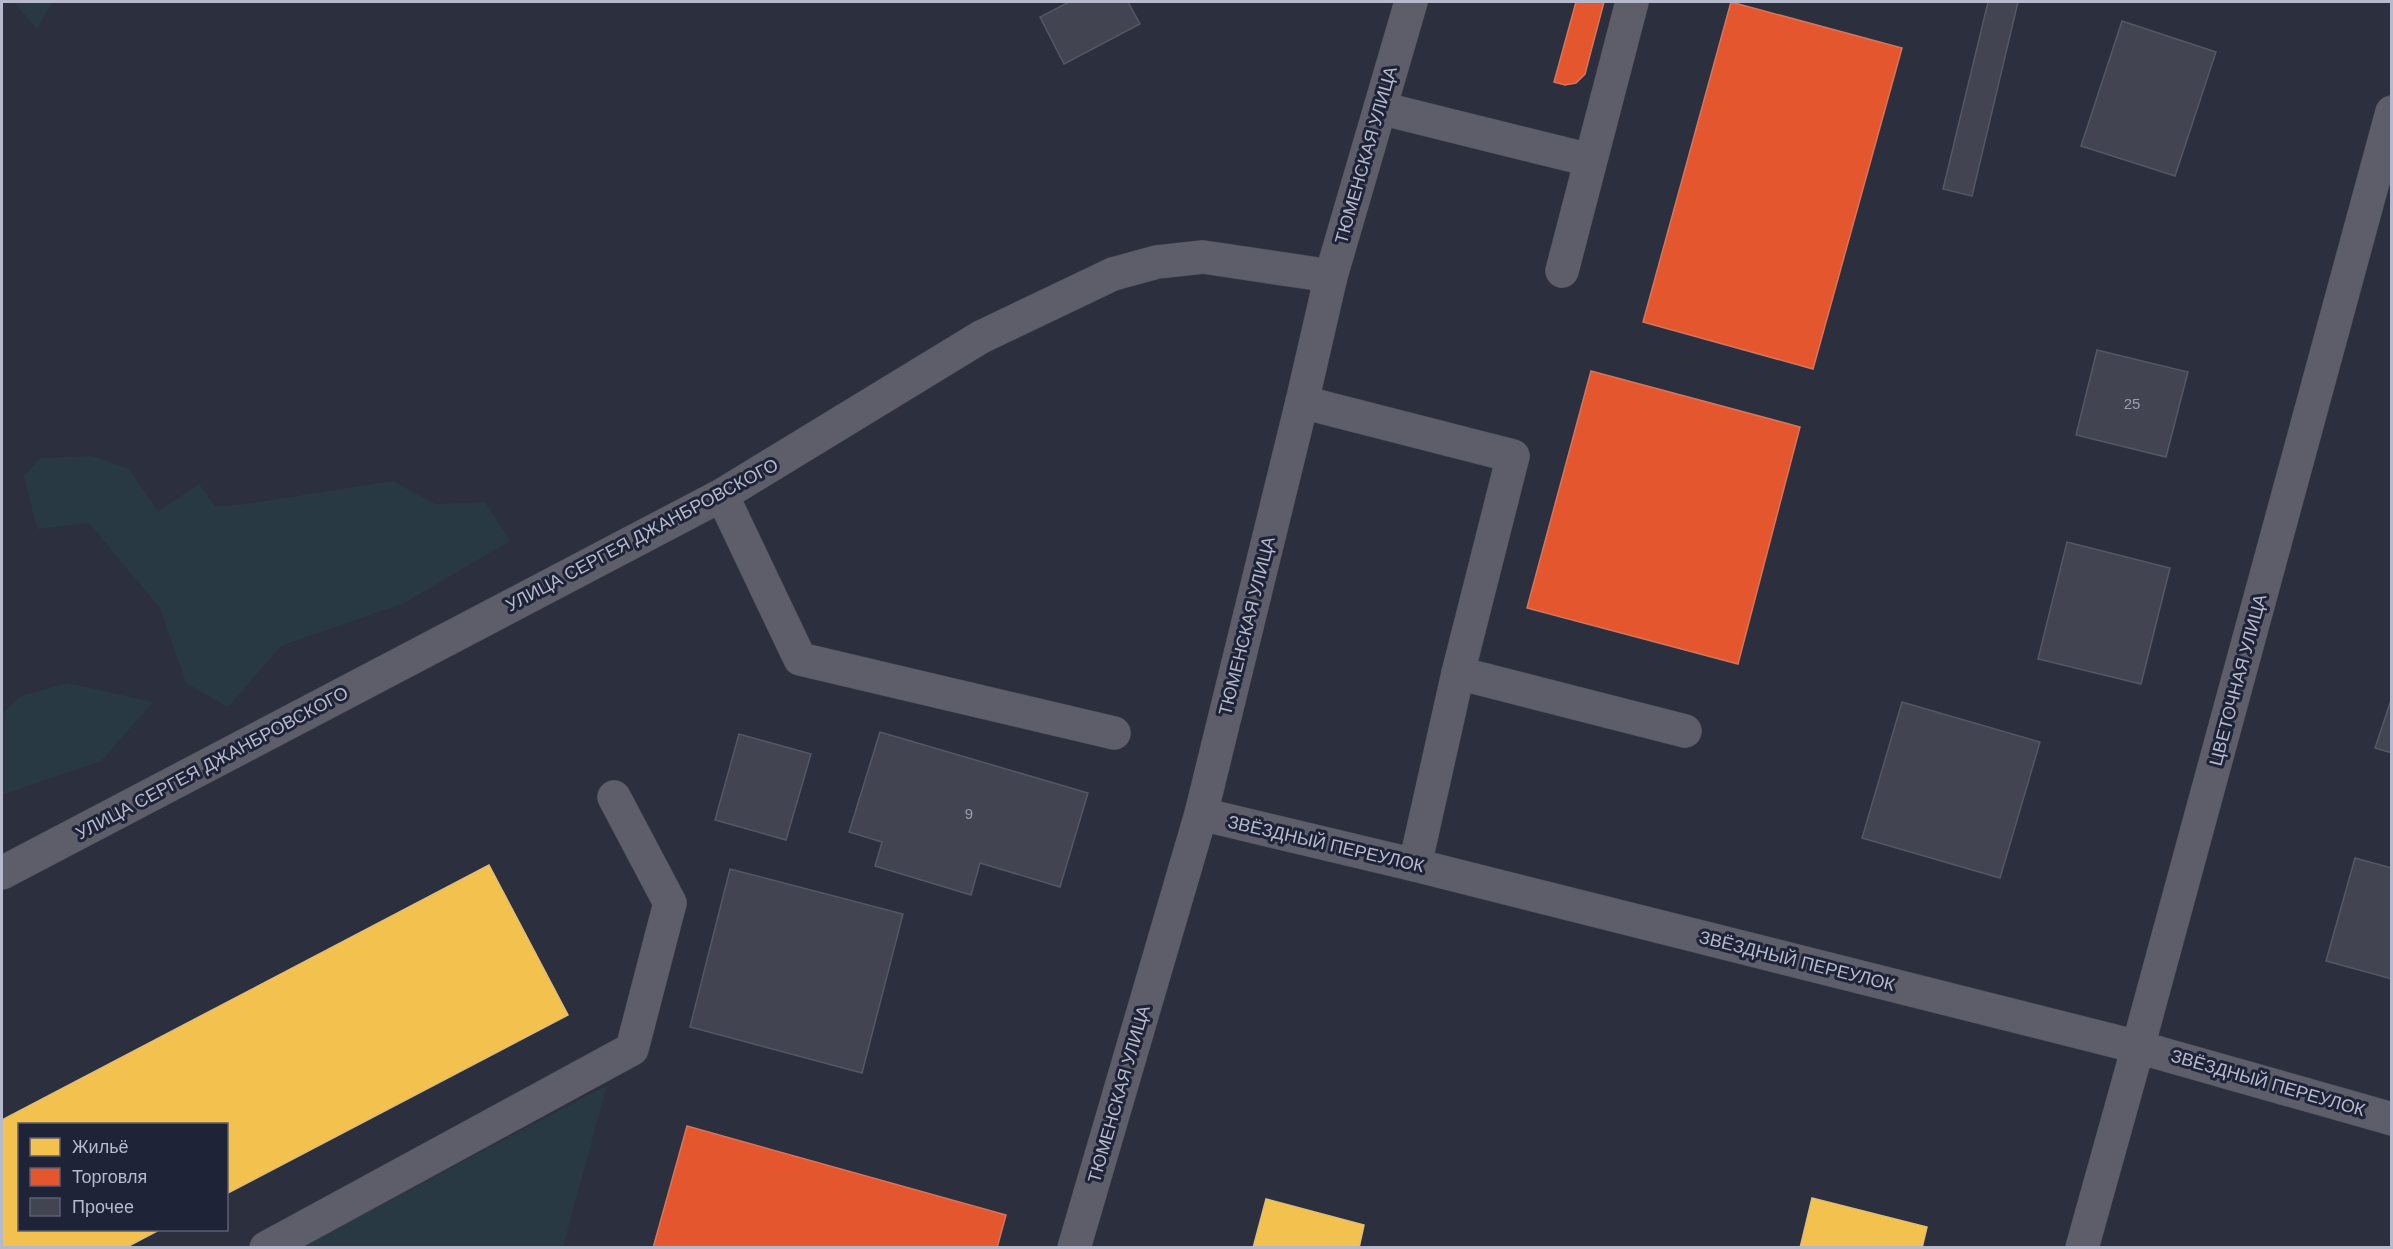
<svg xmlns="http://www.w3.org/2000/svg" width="2393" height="1249" font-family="Helvetica,sans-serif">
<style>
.green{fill:#293943}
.homes{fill:#f2c14e;stroke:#e0bf74;stroke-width:1.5}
.shops{fill:#e4572e;stroke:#d6755d;stroke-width:1.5}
.building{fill:#424551;stroke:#545764;stroke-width:1.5}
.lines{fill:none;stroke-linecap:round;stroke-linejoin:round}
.minor-casing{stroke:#4a4c56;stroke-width:34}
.minor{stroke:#5d5e69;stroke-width:33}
.labels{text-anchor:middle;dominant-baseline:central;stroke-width:6;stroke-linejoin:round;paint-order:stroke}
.number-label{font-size:15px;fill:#9a9dad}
.street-label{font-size:18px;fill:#b7bacc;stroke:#1f2338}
</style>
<rect width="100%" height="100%" fill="#2c2f3d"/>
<g class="green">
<polygon points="14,2 52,2 37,29"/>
<polygon points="93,456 129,469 158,511 199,484 215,506 239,505 393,481 435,504 485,502 510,541 404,603 281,646 228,707 186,683 160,608 89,523 37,529 24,476 41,458"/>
<polygon points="68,683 153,702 101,761 2,795 2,714 21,696"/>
<polygon points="607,1085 563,1247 302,1247"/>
</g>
<g class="homes">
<polygon points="489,865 568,1015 226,1194 226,1124 20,1124 20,1230 159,1230 125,1248 2,1248 2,1120"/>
<polygon points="1812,1198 1927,1227 1922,1248 1800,1248"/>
<polygon points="1266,1199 1364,1225 1359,1248 1253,1248"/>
</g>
<g class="shops">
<polygon points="1576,2 1604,2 1585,74 1576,83 1565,85 1554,82"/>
<polygon points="1731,2 1902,48 1813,369 1643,322"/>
<polygon points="1591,371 1800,427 1738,664 1527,608"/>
<polygon points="687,1126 1006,1215 997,1248 653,1248"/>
</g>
<g class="building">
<polygon points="1069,2 1128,2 1140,24 1064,64 1040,17"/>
<polygon points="1988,2 2018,2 1972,196 1943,189"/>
<polygon points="2122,21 2216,52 2175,176 2081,146"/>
<polygon points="2097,350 2188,372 2166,457 2076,435"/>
<polygon points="2067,542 2170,568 2141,684 2038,659"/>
<polygon points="2392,697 2392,753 2375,748"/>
<polygon points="1902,702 2040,742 2000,878 1862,838"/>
<polygon points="880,732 1088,793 1060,887 980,863 971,895 875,866 882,842 849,832"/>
<polygon points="739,734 811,754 786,840 715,820"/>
<polygon points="2355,858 2392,868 2392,979 2326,961"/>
<polygon points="730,869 903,914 862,1073 690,1027"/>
</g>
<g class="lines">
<g class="minor-casing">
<g id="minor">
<polyline points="1380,108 1590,160"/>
<polyline points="1562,271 1632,2"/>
<polyline points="1302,402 1513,456 1458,673 1685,731"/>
<polyline points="722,495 800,659 1114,733"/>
<polyline points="1201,814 1415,865 2138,1047 2392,1119"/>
<polyline points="1415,865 1458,673"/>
<polyline points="2,873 722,495 981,337 1113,274 1157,262 1203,257 1331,276"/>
<polyline points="266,1248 632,1049 670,903 614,797"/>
<polyline points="1074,1248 1201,814 1302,402 1331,276 1411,2"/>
<polyline points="2082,1248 2138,1047 2392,112"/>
</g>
</g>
<use href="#minor" class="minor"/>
</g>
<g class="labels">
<g class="number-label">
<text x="2132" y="403">25</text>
<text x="969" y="813">9</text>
</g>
<g class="street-label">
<text transform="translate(1366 155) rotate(-74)">ТЮМЕНСКАЯ УЛИЦА</text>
<text transform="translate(642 535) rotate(-28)">УЛИЦА СЕРГЕЯ ДЖАНБРОВСКОГО</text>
<text transform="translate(1247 626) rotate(-76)">ТЮМЕНСКАЯ УЛИЦА</text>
<text transform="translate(2238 680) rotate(-75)">ЦВЕТОЧНАЯ УЛИЦА</text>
<text transform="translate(212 763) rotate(-28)">УЛИЦА СЕРГЕЯ ДЖАНБРОВСКОГО</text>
<text transform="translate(1326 844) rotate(13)">ЗВЁЗДНЫЙ ПЕРЕУЛОК</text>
<text transform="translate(1797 961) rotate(14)">ЗВЁЗДНЫЙ ПЕРЕУЛОК</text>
<text transform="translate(2268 1083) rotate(16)">ЗВЁЗДНЫЙ ПЕРЕУЛОК</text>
<text transform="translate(1119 1094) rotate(-74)">ТЮМЕНСКАЯ УЛИЦА</text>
</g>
</g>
<rect width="2393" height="1249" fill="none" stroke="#b7bacc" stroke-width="6"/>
<rect x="18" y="1123" width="210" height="108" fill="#1f2338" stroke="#5c5f73" stroke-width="1.5"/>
<rect x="30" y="1138" width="30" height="18" fill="#f2c14e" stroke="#5c5f73" stroke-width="1.5"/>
<text x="72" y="1153" font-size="18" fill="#b7bacc">Жильё</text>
<rect x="30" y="1168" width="30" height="18" fill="#e4572e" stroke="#5c5f73" stroke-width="1.5"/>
<text x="72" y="1183" font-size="18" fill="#b7bacc">Торговля</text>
<rect x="30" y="1198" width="30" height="18" fill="#424551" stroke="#5c5f73" stroke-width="1.5"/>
<text x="72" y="1213" font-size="18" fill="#b7bacc">Прочее</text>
</svg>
